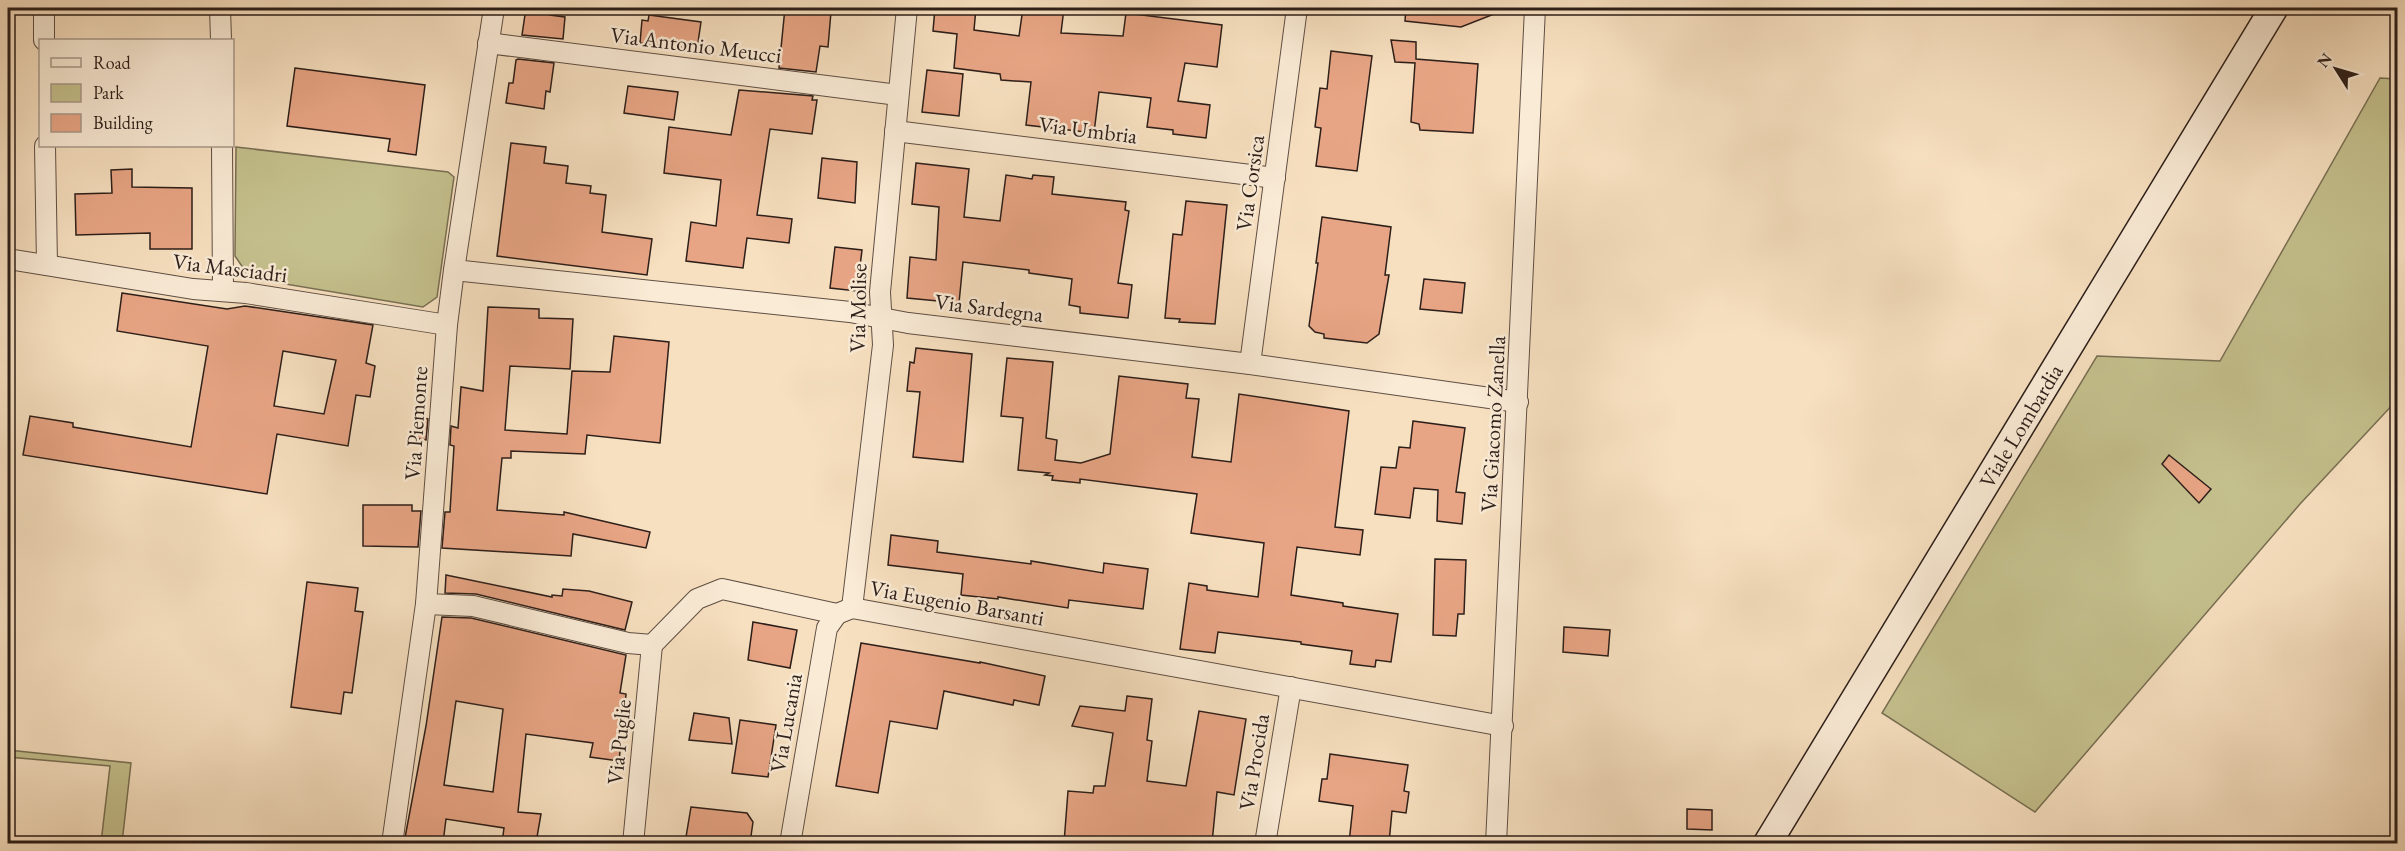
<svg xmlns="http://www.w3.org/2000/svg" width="2405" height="851" font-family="'EB Garamond',serif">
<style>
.green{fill:#c4c08d;stroke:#786f53;stroke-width:1.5}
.building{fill:#e8a585;stroke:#2c1e19;stroke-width:1.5;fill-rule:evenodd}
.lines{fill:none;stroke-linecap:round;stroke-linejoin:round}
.street-casing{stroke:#5f4e43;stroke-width:22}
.secondary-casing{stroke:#2c1e19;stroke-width:30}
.street{stroke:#faebd6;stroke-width:20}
.secondary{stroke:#faebd6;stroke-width:27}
.labels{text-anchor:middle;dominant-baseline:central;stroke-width:5;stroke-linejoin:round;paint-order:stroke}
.street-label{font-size:22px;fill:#2c1e19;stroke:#faebd6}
</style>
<rect width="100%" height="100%" fill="#f7e0c0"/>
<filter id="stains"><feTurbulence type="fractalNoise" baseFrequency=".00333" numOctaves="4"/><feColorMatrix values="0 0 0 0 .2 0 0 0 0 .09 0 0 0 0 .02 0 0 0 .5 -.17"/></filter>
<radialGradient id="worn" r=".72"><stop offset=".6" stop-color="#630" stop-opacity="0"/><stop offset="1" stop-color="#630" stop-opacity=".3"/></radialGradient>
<g class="green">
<polygon points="2380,78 2397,79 2397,400 2300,504 2035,812 1882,713 2097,356 2220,361"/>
<polygon points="236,147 448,172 454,177 437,297 423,307 250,278 235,256"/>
<polygon points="8,750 131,763 122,843 101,843 110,766 8,757"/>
</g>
<g class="building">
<polygon points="526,8 550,8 550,15 565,17 563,39 522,35"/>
<polygon points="785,8 831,12 828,47 820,46 816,72 779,68"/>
<polygon points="935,8 976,8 974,30 1019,36 1023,8 1064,8 1061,33 1123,36 1126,13 1222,25 1217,67 1185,63 1178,101 1210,105 1206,138 1173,134 1173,130 1147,127 1151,98 1099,92 1094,133 1026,125 1031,82 1001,80 1000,74 954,68 957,34 933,31"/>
<polygon points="1406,8 1507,8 1507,9 1461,27 1405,21"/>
<polygon points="649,15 701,22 697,49 640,43 642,20 648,21"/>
<polygon points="1391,40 1416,42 1416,59 1478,64 1473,133 1420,130 1419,124 1411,122 1415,63 1395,62"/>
<polygon points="1331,51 1372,56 1357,171 1316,166 1321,128 1315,127 1320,88 1327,89"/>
<polygon points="518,59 554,63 550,92 546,91 544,109 506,103 509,83 513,83 516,60"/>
<polygon points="295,68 425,85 416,155 388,151 390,139 287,126"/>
<polygon points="927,70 963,74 959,116 922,112"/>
<polygon points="628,86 678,92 674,120 624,113"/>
<polygon points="739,90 813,96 812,100 817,100 812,134 770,129 757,215 792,219 789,243 747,238 743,268 686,261 691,222 716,226 721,180 664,173 669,127 731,135"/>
<polygon points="511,143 546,147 544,163 568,166 566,183 591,186 590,193 606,195 602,232 652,239 647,275 497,256"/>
<polygon points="822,158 857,162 855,203 818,198"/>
<polygon points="916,163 969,169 964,217 1000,221 1006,175 1032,179 1033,175 1054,177 1052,194 1126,202 1125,210 1129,211 1118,283 1132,285 1128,318 1080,313 1080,307 1069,305 1072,279 1029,273 1029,270 963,262 959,303 907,298 910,257 936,260 939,207 912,204"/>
<polygon points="132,169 132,187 192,188 192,249 150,249 150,233 76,235 75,194 112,193 111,170"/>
<polygon points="1186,201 1227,205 1215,324 1179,322 1180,319 1165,318 1173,234 1182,235"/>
<polygon points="1322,217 1391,227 1385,275 1389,275 1379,334 1367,343 1324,338 1324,334 1315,332 1309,326 1318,263 1316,263"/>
<polygon points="835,247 862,250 857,291 830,288"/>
<polygon points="1424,279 1465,283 1462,313 1420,309"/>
<path d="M 122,293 L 227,309 L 245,306 L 373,325 L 366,363 L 375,366 L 370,397 L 356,395 L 348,446 L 277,434 L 267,494 L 23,455 L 30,416 L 73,423 L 73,427 L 191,447 L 208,346 L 117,331 ZM 283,351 L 336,360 L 324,414 L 274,406 Z"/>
<polygon points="488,307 539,309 539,318 573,319 570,369 510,366 505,430 567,434 572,371 610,372 614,336 669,342 660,443 587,435 585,454 511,451 511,458 502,458 497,510 564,515 564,512 650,532 646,548 573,534 571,556 442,548 445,512 450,512 454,446 450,445 451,426 458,428 461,387 483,391"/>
<polygon points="916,348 972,354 963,462 913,457 920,392 907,391 910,362 914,363"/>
<polygon points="1007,358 1053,362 1046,438 1057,440 1055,460 1081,463 1110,454 1119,376 1188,384 1186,398 1199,399 1192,457 1231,462 1239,394 1349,411 1335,527 1363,530 1360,555 1297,547 1291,595 1343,603 1343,606 1398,614 1391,662 1376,660 1375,667 1350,664 1352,651 1301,644 1301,642 1218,632 1215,653 1180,649 1189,583 1207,586 1207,590 1258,597 1264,543 1191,533 1197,494 1080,479 1080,483 1052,480 1053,476 1045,475 1049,473 1018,470 1023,418 1001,416"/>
<polygon points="416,415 428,419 426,440 414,438"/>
<polygon points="1413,421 1465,428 1456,492 1465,493 1462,524 1437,521 1438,490 1414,488 1410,518 1375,514 1381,467 1396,468 1399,447 1410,448"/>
<polygon points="2169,455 2211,489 2199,503 2162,464"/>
<polygon points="363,505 412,505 412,511 421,511 418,547 363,546"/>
<polygon points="891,535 938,541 937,552 1031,564 1031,561 1103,573 1104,563 1148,569 1143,609 1069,600 1068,608 998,597 998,599 961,595 963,574 888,565"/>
<polygon points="1435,559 1466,560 1464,614 1458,614 1456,636 1433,635"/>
<polygon points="446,575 552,597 552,595 562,596 563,589 589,591 632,602 625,630 476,594 445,593"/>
<polygon points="307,582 358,588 355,611 363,612 352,693 344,692 341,714 291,707"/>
<path d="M 442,617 L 471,618 L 626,655 L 620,693 L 626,694 L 619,761 L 590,757 L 593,743 L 526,734 L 518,812 L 541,814 L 536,843 L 502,843 L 504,828 L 446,819 L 443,843 L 404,843 L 426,726 ZM 456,701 L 503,709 L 493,792 L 444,785 Z"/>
<polygon points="753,622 797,630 790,668 748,660"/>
<polygon points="1564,627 1610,630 1608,656 1563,652"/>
<polygon points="861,643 980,663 980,662 1045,676 1039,705 1014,700 1013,705 944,691 937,729 890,721 878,793 836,786"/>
<polygon points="1127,696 1152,699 1147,740 1152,741 1147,781 1186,786 1199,711 1246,719 1234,795 1217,792 1212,843 1064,843 1068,791 1093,793 1094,786 1105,786 1113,733 1072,726 1080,706 1125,711"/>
<polygon points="694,713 729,718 732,744 689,740"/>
<polygon points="740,720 776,725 768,777 732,773"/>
<polygon points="1330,754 1408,765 1404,791 1409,792 1406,813 1392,811 1389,843 1349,843 1353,806 1319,801 1322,779 1327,779"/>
<polygon points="691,807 747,813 753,822 750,843 685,843"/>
<polygon points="1687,809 1712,810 1712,830 1687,829"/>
</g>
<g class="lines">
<g class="street-casing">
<g id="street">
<polyline points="44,8 44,40"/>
<polyline points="220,8 221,40"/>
<polyline points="488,43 898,95"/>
<polyline points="895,131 1275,178"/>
<polyline points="45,146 47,265"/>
<polyline points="222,146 223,291"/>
<polyline points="8,259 193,289 246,293 447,325"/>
<polyline points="454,270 850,312 908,323 1250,364 1518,402"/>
<polyline points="1250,364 1297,8"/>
<polyline points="426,604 473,606 628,643 652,645"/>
<polyline points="852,608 883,345 880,292 907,8"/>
<polyline points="652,645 697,599 722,589 837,614 852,608 1503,726"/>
<polyline points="392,844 426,604 447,325 454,270 494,8"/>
<polyline points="633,844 652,645"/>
<polyline points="790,844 827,628 837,614"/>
<polyline points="1265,844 1291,687"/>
<polyline points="1496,844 1535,8"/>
</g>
</g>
<g class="secondary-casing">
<polyline id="secondary" points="1767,844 2274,8"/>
</g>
<use href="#street" class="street"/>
<use href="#secondary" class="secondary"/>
</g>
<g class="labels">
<g class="street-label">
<text transform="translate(696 45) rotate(7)">Via Antonio Meucci</text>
<text transform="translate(1088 130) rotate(7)">Via Umbria</text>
<text transform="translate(1250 183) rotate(-82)">Via Corsica</text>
<text transform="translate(230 268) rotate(7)">Via Masciadri</text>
<text transform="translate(858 308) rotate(-89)">Via Molise</text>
<text transform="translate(989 308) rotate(7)">Via Sardegna</text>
<text transform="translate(416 423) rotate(-86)">Via Piemonte</text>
<text transform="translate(1493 424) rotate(-87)">Via Giacomo Zanella</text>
<text transform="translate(2021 426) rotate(-59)">Viale Lombardia</text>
<text transform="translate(957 603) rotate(10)">Via Eugenio Barsanti</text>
<text transform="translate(786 723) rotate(-80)">Via Lucania</text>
<text transform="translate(619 742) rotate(-84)">Via Puglie</text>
<text transform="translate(1254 762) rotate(-81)">Via Procida</text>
</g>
</g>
<rect width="2405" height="851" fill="none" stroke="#f7e0c0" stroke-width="30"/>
<rect x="9" y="9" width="2387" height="833" fill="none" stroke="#2c1e19" stroke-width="3"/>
<rect x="15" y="15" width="2375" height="821" fill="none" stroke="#2c1e19" stroke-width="1.5"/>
<rect x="39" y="39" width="195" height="108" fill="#faebd6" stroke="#a8998a" stroke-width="1.5"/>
<rect x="51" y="58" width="30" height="9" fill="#faebd6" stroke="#a8998a" stroke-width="1.5"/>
<text x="93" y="69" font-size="18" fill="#2c1e19">Road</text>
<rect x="51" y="84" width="30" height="18" fill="#c4c08d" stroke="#a8998a" stroke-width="1.5"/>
<text x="93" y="99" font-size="18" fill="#2c1e19">Park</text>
<rect x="51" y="114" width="30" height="18" fill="#e8a585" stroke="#a8998a" stroke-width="1.5"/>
<text x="93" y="129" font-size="18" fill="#2c1e19">Building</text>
<g transform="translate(2336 69) rotate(307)" stroke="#faebd6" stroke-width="4.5" paint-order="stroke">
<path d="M0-4.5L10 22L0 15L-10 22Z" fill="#2c1e19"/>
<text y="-9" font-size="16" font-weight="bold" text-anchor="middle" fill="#2c1e19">N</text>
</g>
<rect width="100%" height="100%" filter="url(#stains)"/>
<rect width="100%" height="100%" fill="url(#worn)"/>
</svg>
